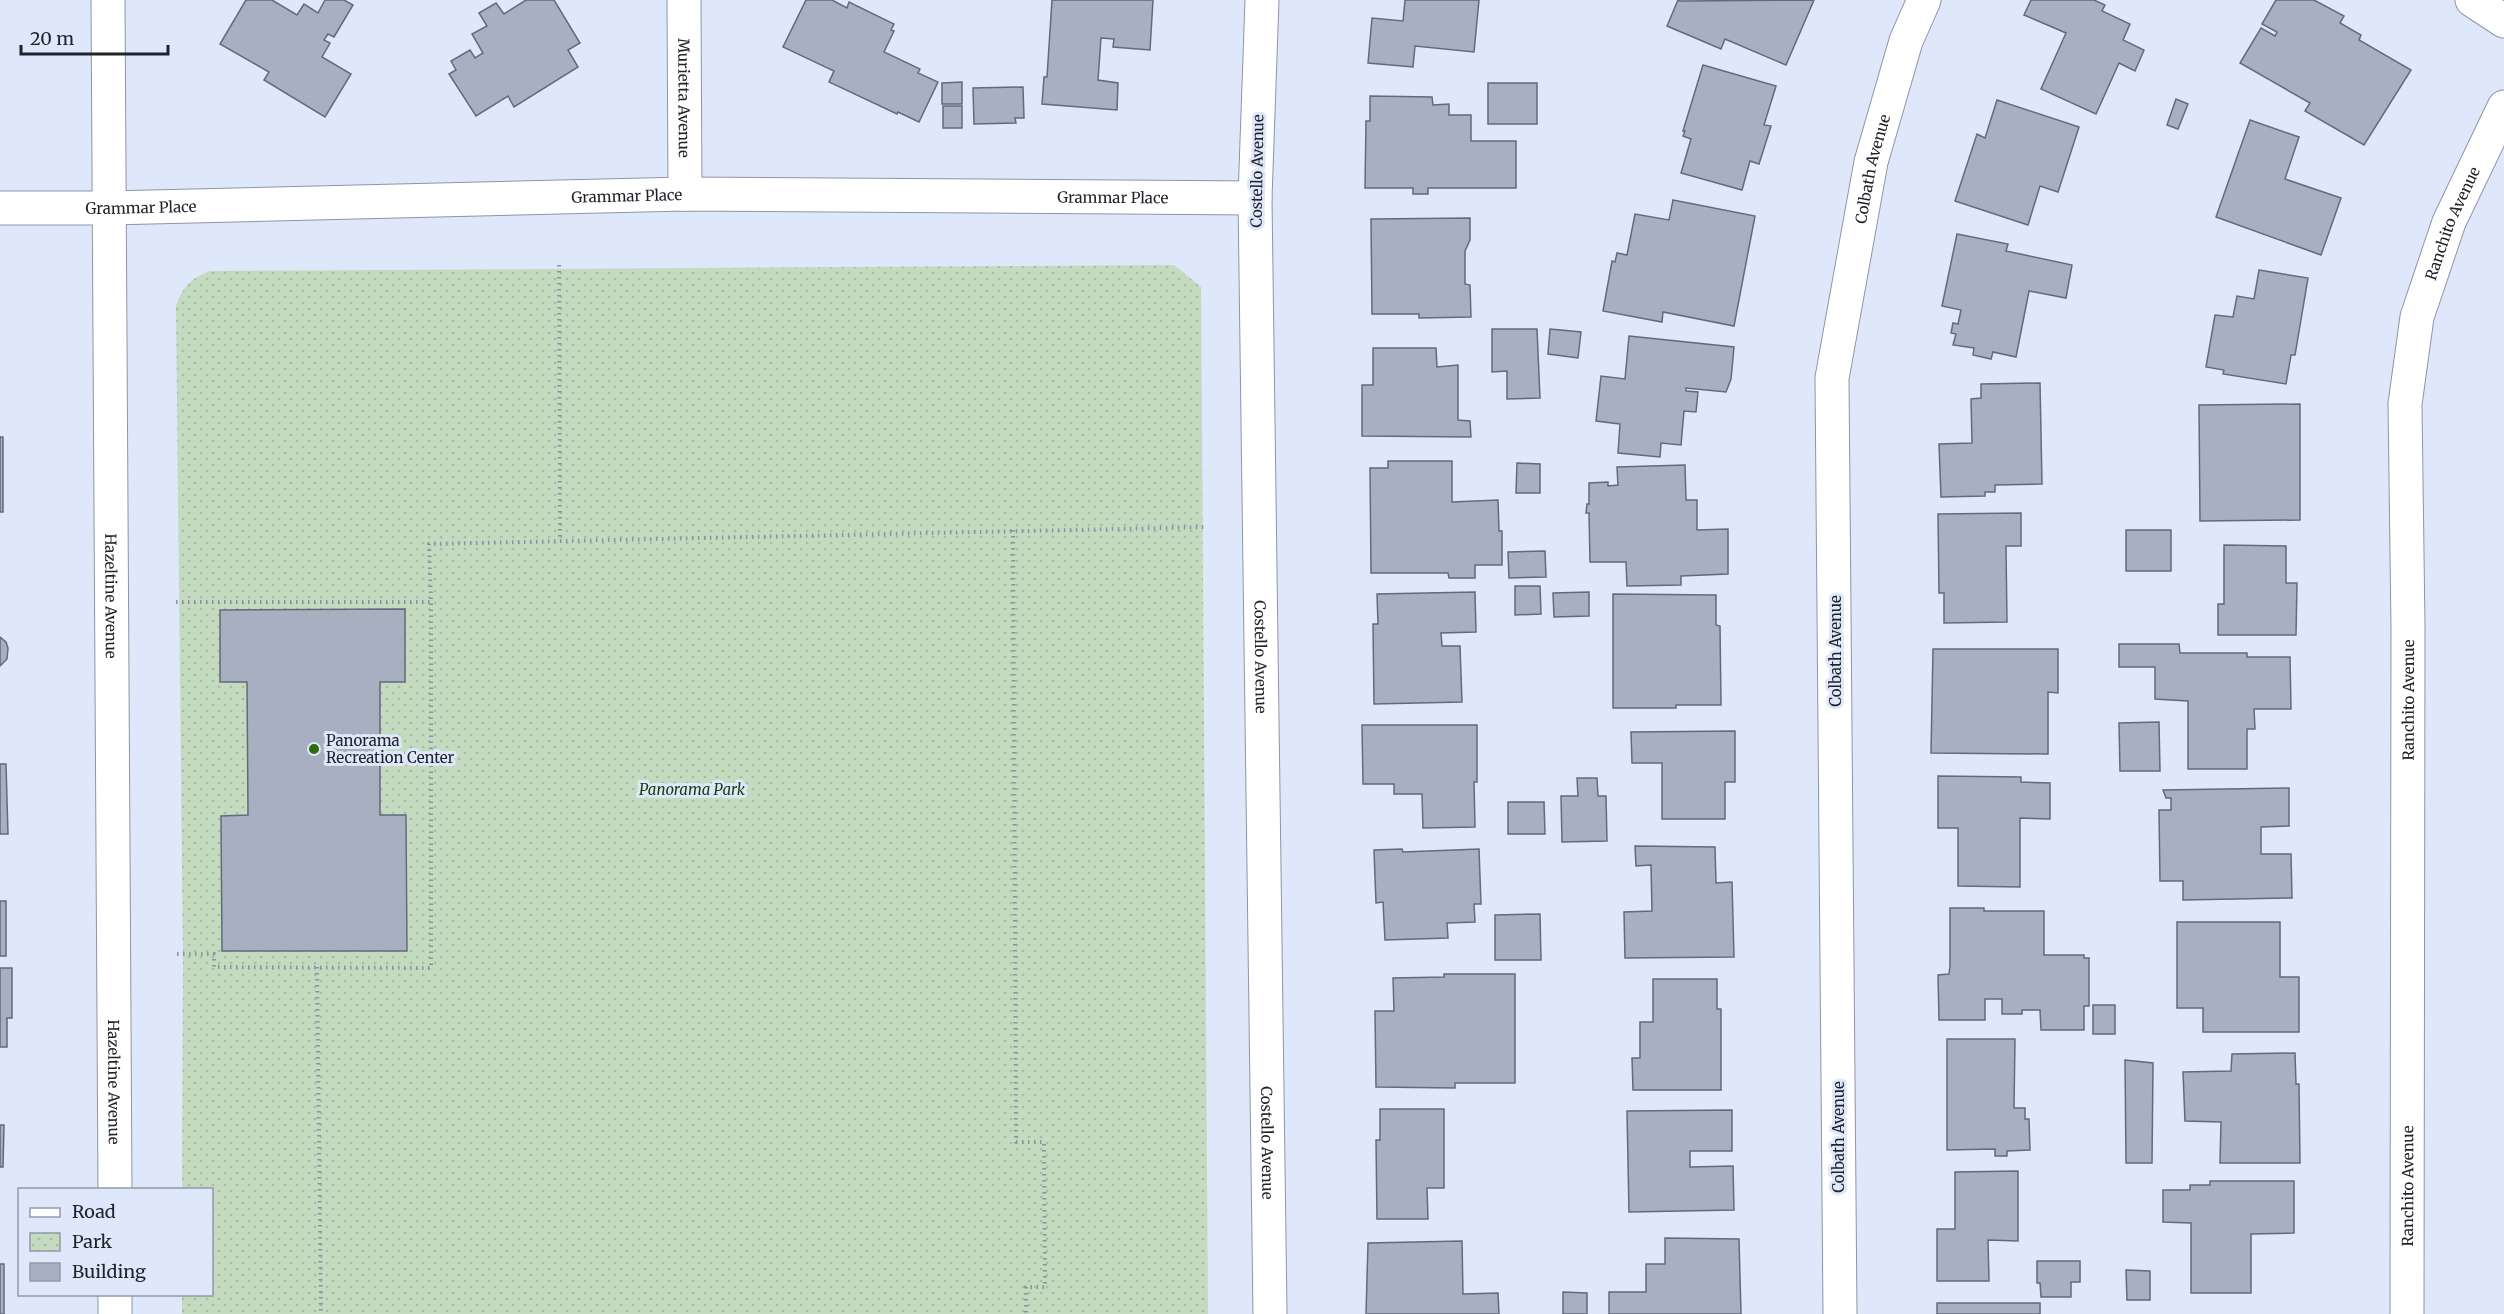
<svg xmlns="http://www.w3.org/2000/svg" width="2504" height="1314" font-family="Merriweather,serif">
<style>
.park{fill:url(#park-dots)}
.building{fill:#a8afc1;stroke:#636a7b;stroke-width:1.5}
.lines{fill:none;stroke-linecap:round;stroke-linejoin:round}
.minor-casing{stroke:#8e95a7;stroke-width:35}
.tertiary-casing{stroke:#8e95a7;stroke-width:35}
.path{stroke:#8c92a0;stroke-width:4;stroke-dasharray:1.5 4.5;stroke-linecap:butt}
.minor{stroke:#fff;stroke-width:33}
.tertiary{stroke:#fff;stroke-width:33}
.poi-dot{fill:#2a6f0b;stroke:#dfe7fa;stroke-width:2}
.labels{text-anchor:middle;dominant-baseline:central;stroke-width:6;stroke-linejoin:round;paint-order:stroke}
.street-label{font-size:15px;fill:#20232a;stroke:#dfe7fa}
.poi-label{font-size:15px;fill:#20232a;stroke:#dfe7fa;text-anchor:start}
.park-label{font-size:15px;font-style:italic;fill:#184108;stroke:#dfe7fa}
</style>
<defs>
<pattern id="park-dots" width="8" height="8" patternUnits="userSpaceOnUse" patternTransform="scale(1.5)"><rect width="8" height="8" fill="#c5dbbf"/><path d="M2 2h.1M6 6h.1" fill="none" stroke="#a9bca4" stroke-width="1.8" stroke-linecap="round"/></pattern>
</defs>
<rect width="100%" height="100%" fill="#dfe7fa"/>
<path class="park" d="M 1174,265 L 1201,287 L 1208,1314 L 182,1314 L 182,1295 L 212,1294 L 212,1190 L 182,1189 L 183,959 L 176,306 C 182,288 192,277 210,271 Z"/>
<g class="building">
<polygon points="246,0 272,0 297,15 304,4 318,13 325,0 344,0 353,5 334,37 328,34 324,40 330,43 322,57 351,74 325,117 264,80 269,72 220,44"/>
<polygon points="526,0 554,0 580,43 568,50 578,67 514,107 508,96 476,116 449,74 456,70 451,61 470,50 475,58 483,53 472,34 487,26 479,13 496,3 504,14"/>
<polygon points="806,0 832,0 847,8 849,2 894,24 891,30 894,31 884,52 920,69 918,73 938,82 919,122 898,112 897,114 829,82 834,71 783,47"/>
<polygon points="1052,0 1153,0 1150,50 1113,47 1114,39 1101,38 1098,80 1118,83 1117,110 1042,104 1044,77 1047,77"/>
<polygon points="1405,0 1479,0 1474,52 1415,46 1413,67 1368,63 1372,18 1403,21"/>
<polygon points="1678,0 1680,1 1814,0 1786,65 1725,39 1721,49 1667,26"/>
<polygon points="2031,0 2094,0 2105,5 2102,11 2130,24 2123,40 2144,50 2135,71 2119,63 2096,114 2041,89 2066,33 2024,15"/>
<polygon points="2276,0 2314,0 2344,16 2340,23 2361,35 2359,40 2411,70 2364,145 2305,111 2310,103 2240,63 2261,28 2275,36 2277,32 2262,24"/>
<polygon points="1703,65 1776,86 1764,125 1771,126 1759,164 1750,161 1742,190 1681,173 1691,139 1683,136 1685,131 1683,131"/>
<polygon points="962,82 962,104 942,104 942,83"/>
<rect x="1488" y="83" width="49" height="41"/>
<polygon points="1023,87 1024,118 1015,118 1016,123 974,124 973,88"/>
<polygon points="1370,96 1432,97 1433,105 1449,104 1449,115 1471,115 1471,141 1516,141 1516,188 1428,188 1428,194 1413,194 1413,188 1365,188 1366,121 1370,121"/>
<polygon points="2176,99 2188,104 2178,129 2167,125"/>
<polygon points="1997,100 2079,127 2058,192 2040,186 2028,225 1955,201 1977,134 1985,138"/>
<rect x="943" y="106" width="19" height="22"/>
<polygon points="2250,120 2299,137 2285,179 2341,198 2321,255 2216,217"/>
<polygon points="1673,200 1755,216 1734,326 1663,312 1662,322 1603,311 1612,261 1615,262 1617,253 1627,255 1635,214 1669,220"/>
<polygon points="1470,218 1470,240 1465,251 1465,284 1470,285 1471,317 1419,318 1419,314 1372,314 1371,219"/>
<polygon points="1957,234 2008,244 2006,251 2072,265 2066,298 2029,291 2016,357 1993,352 1991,359 1973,355 1974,348 1953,345 1956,334 1951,333 1953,323 1958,324 1961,310 1942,306"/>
<polygon points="2259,270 2308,278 2295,355 2291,355 2286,384 2223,374 2224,370 2206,367 2215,315 2233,317 2237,296 2254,299"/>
<polygon points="1492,329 1537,329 1540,398 1507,399 1507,371 1492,372"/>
<polygon points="1550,329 1581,332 1578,358 1548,354"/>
<polygon points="1629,336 1734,347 1731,379 1726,392 1686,388 1686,391 1698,392 1696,412 1684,411 1681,445 1661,443 1660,457 1618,453 1620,424 1596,421 1601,376 1625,379"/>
<polygon points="1373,348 1436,348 1437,367 1458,365 1458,420 1470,421 1471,437 1362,436 1362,385 1373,385"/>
<polygon points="2040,383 2042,484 1995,485 1995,492 1985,492 1985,496 1941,497 1939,444 1972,443 1971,399 1981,398 1981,384"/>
<polygon points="2300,404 2300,520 2200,521 2199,405"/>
<rect x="0" y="437" width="3" height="75"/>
<polygon points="1388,461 1452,461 1452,502 1498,500 1499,531 1502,531 1502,565 1475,565 1475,578 1449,578 1448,573 1371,573 1370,468 1388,468"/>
<polygon points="1517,463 1540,464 1540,493 1516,493"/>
<polygon points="1685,465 1686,500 1697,500 1697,530 1728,529 1728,574 1681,576 1681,585 1627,586 1626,562 1590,562 1589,513 1586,513 1587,504 1589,504 1589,483 1608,482 1608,486 1618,485 1617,467"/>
<polygon points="2021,513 2021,546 2006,546 2007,622 1944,623 1944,593 1939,593 1938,514"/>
<rect x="2126" y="530" width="45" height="41"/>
<polygon points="2224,545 2286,546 2286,583 2297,583 2296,635 2218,635 2218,604 2224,604"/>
<polygon points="1545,551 1546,577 1509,578 1508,552"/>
<polygon points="1515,586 1540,586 1541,614 1515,615"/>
<polygon points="1475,592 1476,632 1441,633 1442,646 1460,646 1462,702 1374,704 1373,624 1378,624 1377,594"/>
<polygon points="1589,592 1589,616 1554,617 1553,593"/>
<polygon points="1613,594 1716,595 1716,625 1720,626 1721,705 1676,705 1676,708 1613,708"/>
<polygon points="405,609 405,682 380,682 380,815 406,815 407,951 222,951 221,816 248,815 247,682 220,682 220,610"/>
<polygon points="0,637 6,642 8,648 7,659 0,666"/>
<polygon points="2119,644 2179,644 2180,653 2247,653 2247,657 2290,657 2291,709 2254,709 2255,729 2247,729 2247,769 2188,769 2188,701 2155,699 2155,667 2119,667"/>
<polygon points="1933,649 2058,649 2058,693 2048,692 2048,754 1931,753"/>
<polygon points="2159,722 2160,771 2120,771 2119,723"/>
<polygon points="1362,725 1477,725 1477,782 1474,782 1475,827 1423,828 1422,794 1394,794 1394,784 1363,784"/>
<polygon points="1735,731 1735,782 1725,782 1725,819 1662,819 1662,763 1632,763 1631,732"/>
<polygon points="0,764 6,764 8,834 0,834"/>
<polygon points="1938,776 2021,777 2021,782 2050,783 2050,819 2020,818 2020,887 1958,886 1958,828 1938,828"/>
<polygon points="1577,778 1597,778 1598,796 1606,796 1607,841 1562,842 1561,796 1578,796"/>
<polygon points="2289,788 2289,826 2261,827 2261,854 2291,854 2292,898 2183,900 2183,881 2160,881 2159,810 2171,810 2171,798 2166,798 2163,790"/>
<polygon points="1508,802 1544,802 1545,834 1508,834"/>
<polygon points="1635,846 1715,847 1716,883 1732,882 1734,957 1625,958 1624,912 1652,911 1651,865 1636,866"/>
<polygon points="1402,849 1403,852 1479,849 1481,904 1474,904 1475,922 1447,923 1448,938 1385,940 1383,902 1376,903 1374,850"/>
<rect x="0" y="901" width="6" height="55"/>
<polygon points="1950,908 1984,908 1984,911 2044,911 2044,955 2084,955 2084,958 2089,958 2089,1006 2084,1006 2084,1030 2041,1030 2040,1010 2022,1010 2022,1014 2002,1014 2002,999 1985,999 1985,1020 1939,1020 1938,975 1949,974 1950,966"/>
<polygon points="1540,914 1541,960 1495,960 1495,915"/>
<polygon points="2177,922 2280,922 2280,977 2299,977 2299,1032 2203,1032 2203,1008 2177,1008"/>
<polygon points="0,968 12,968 12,1018 7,1018 7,1047 0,1047"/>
<polygon points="1444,974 1515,974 1515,1083 1455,1083 1455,1088 1376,1087 1375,1011 1394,1011 1393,978 1444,977"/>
<polygon points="1653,979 1717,979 1717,1009 1721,1009 1721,1090 1633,1090 1632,1058 1640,1058 1640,1022 1653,1022"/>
<rect x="2093" y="1005" width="22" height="29"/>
<polygon points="1947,1039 2015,1039 2014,1108 2025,1108 2025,1119 2029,1119 2030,1150 2007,1151 2007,1156 1995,1156 1995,1149 1947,1150"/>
<polygon points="2295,1053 2296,1084 2299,1084 2300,1163 2220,1163 2221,1122 2185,1121 2183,1072 2231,1071 2232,1054"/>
<polygon points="2125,1060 2153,1063 2152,1163 2126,1163"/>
<polygon points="1380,1109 1444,1109 1444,1188 1427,1188 1428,1219 1377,1219 1376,1140 1380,1140"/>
<polygon points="1732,1110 1732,1151 1690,1151 1690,1167 1733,1166 1734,1210 1629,1212 1627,1111"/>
<polygon points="0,1125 4,1125 3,1167 0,1167"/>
<polygon points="2018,1171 2018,1241 1988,1240 1989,1281 1937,1281 1937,1229 1955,1229 1955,1172"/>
<polygon points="2210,1181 2294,1181 2294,1233 2251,1234 2251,1293 2191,1293 2191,1223 2163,1222 2163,1190 2190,1190 2190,1185 2210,1185"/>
<polygon points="1665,1238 1739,1239 1741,1314 1609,1314 1609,1292 1646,1292 1646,1264 1665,1264"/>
<polygon points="1462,1241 1463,1294 1498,1293 1499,1314 1366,1314 1368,1243"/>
<polygon points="2037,1261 2080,1261 2080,1282 2071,1282 2071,1297 2041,1297 2040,1283 2037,1283"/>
<rect x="0" y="1264" width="4" height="50"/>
<polygon points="2126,1270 2150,1271 2150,1300 2127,1300"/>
<polygon points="1563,1292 1587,1293 1587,1314 1563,1314"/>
<rect x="1937" y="1303" width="103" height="11"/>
</g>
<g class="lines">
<g class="minor-casing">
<g id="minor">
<path id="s1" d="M 684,0 L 685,194"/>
<path id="s2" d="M 1262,0 L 1255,198 L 1270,1314"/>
<path id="s3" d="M 0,208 L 109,208 L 685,194 L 1255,198"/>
<path id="s4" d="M 1840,1314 L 1832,378 L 1871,162 L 1906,41 L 1924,0"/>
<path id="s5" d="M 2407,1314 L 2408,627 L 2405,404 L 2417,317 L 2449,222 L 2504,107"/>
</g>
</g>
<g class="tertiary-casing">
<g id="tertiary">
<path id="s6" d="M 108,0 L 115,1190"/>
<polyline points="2472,0 2504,21"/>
<polyline points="115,1314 115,1294"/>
</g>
</g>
<g class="path">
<polyline points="559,265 560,540"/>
<polyline points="1013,530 1016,1142 1044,1142 1045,1287 1026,1287 1026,1314"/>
<polyline points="176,602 431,602 429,544 1207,527"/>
<polyline points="177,954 214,954 214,967 431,968 431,602"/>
<polyline points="317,967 321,1314"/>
</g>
<use href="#minor" class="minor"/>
<use href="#tertiary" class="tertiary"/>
</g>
<circle class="poi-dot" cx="314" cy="749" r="6"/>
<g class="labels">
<g class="street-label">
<text stroke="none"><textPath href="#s1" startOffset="98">Murietta Avenue</textPath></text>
<text stroke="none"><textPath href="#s4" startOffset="1149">Colbath Avenue</textPath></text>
<text transform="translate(1257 171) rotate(-89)">Costello Avenue</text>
<text stroke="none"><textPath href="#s3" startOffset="627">Grammar Place</textPath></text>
<text stroke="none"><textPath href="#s3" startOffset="1113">Grammar Place</textPath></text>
<text stroke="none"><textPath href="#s3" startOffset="141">Grammar Place</textPath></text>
<text stroke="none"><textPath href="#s5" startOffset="1098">Ranchito Avenue</textPath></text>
<text stroke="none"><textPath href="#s6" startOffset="596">Hazeltine Avenue</textPath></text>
<text transform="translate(1835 651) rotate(-90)">Colbath Avenue</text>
<text stroke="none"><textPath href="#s2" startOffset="657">Costello Avenue</textPath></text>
<text stroke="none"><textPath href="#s5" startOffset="614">Ranchito Avenue</textPath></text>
<text stroke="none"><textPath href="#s6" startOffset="1082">Hazeltine Avenue</textPath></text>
<text transform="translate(1838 1137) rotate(-90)">Colbath Avenue</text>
<text stroke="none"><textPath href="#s2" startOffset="1143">Costello Avenue</textPath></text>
<text stroke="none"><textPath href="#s5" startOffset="128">Ranchito Avenue</textPath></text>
</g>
<g class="poi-label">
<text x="326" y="740">Panorama<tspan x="326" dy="17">Recreation Center</tspan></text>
</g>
<g class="park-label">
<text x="692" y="789">Panorama Park</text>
</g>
</g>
<rect x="18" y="1188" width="195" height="108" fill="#dfe7fa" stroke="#9399a7" stroke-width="1.5"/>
<rect x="30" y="1208" width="30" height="9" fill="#ffffff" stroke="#9399a7" stroke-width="1.5"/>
<text x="72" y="1218" font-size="18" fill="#20232a">Road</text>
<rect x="30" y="1233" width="30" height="18" fill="url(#park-dots)" stroke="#9399a7" stroke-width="1.5"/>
<text x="72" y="1248" font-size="18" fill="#20232a">Park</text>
<rect x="30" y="1263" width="30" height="18" fill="#a8afc1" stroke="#9399a7" stroke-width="1.5"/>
<text x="72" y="1278" font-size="18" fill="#20232a">Building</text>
<path d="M21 45v9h147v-9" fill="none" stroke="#20232a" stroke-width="3"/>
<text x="30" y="45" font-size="18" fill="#20232a" stroke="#dfe7fa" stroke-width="4.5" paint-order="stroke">20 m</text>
</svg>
